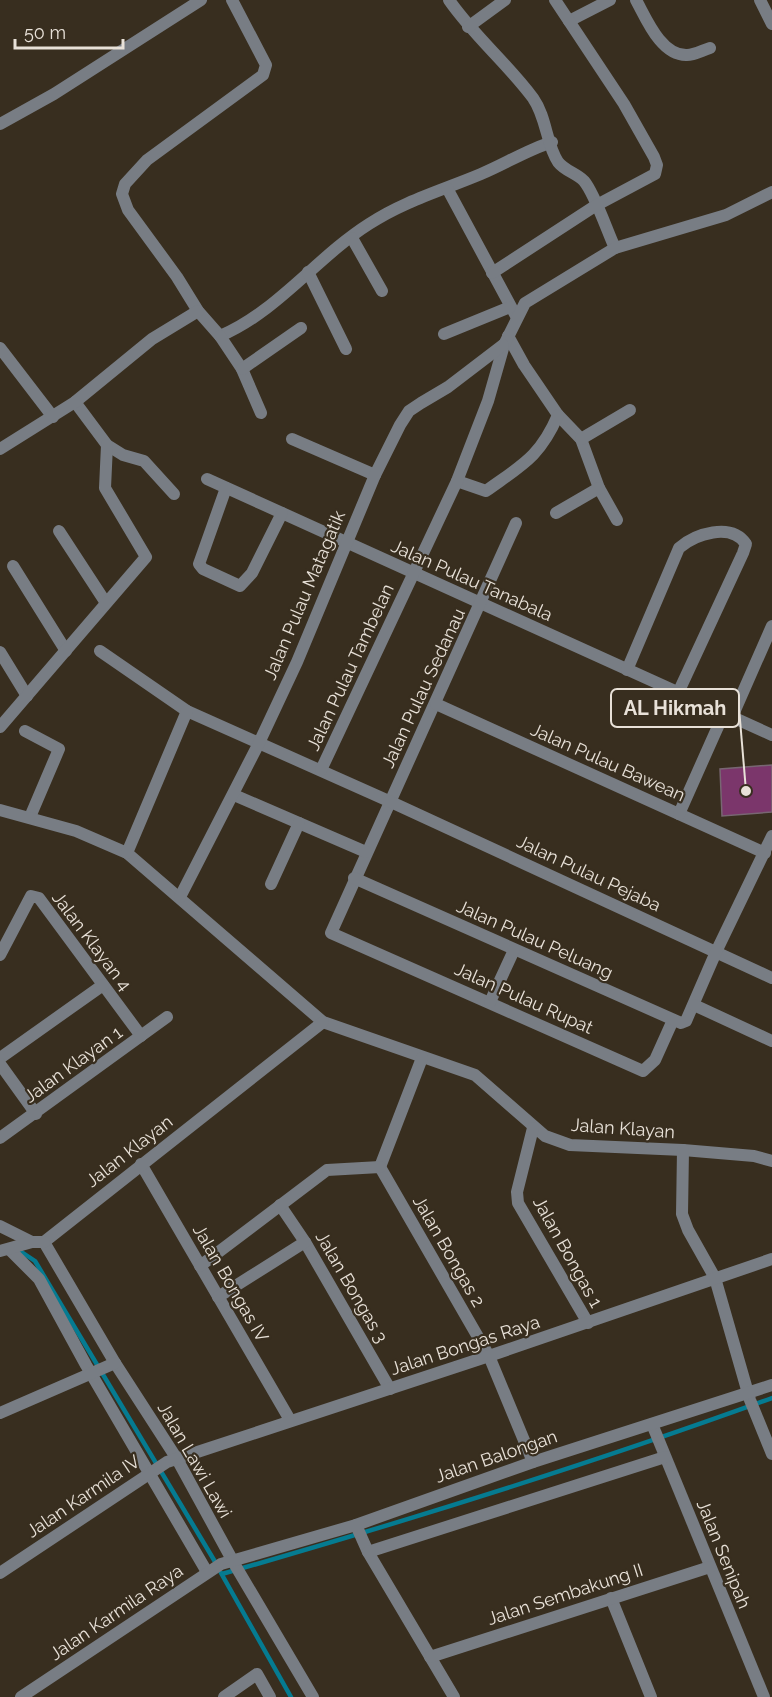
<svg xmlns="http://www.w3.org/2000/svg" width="772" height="1697" font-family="Raleway,sans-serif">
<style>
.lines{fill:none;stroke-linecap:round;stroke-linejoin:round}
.stream{stroke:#057b91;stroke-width:4.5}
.building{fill:#7b366b;stroke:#786672;stroke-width:1.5}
.minor{stroke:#787d84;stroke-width:12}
.labels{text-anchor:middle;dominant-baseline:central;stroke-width:4.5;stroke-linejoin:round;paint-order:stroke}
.street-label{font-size:18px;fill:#e8e1d8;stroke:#382e1f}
.leader{fill:none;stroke:#e8e1d8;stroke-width:2}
.callout-dot{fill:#e8e1d8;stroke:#382e1f;stroke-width:2}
.callout{fill:#382e1f;stroke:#e8e1d8;stroke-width:2}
.callout-label{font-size:20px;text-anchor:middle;font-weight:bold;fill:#e8e1d8}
</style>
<rect width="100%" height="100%" fill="#382e1f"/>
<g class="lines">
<g class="stream">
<polyline points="20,1251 35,1261 217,1565"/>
<polyline points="221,1573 291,1697"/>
<path d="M 222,1574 C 407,1521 591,1464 772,1398"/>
</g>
</g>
<polygon class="building" points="772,765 772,812 722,816 720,769"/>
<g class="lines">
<g class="minor">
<path d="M 232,0 L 266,65 L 263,75 L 147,160 L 125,184 L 122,194 L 128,210 L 177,277 L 198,311 L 220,336 C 277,312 317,257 369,224 C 404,201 443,190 481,174 C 505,164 527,150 552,142"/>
<path d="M 449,0 C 474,36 507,63 533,98 C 547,118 546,144 558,162 C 565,171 576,173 584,181 C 595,194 607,231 615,248"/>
<path d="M 636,0 C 646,18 661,56 687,55 C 694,55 703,50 710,48"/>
<polyline points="760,0 772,24"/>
<polyline points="569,21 610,0"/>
<polyline points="468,27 505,0"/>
<polyline points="0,124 54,94 201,0"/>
<polyline points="447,188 516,316"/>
<polyline points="352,238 382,291"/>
<polyline points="308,272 346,349"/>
<polyline points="492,273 595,206 655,174 657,165 654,157 624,104 555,0"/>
<polyline points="444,334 510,307"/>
<polyline points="220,336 242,369 261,413"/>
<polyline points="508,336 524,365 558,415 581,439 599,488 617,520"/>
<polyline points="0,348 53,417"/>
<polyline points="242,369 301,328"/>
<polyline points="75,402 107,445 123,455 144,461 174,494"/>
<polyline points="292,439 375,475"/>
<polyline points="581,439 630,410"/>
<polyline points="0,449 75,402 152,339 198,311"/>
<polyline points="207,479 772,735"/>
<path d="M 457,481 L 486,491 C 522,465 540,457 558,415"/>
<polyline points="226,488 199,564 203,569 240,586 252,573 282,513"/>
<polyline points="556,513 599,488"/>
<polyline points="516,523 331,933 643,1071 655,1060 673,1020"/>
<polyline points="59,531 106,603"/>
<polyline points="13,566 66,651"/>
<polyline points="100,651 187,711 391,802 772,978"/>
<polyline points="0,652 27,696"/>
<path d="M 627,670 L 679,548 C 695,534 731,522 746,544 L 743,553 L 678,693"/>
<polyline points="436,704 765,853"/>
<polyline points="732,717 772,626"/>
<polyline points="0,727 146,557 105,488 107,445"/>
<polyline points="25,731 59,749 30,817"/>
<polyline points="321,770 457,481 488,401 504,345 525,303 615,248 726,215 772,192"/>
<polyline points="234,795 366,852"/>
<polyline points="0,810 76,831 127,853 323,1022 475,1075 545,1136 570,1145 683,1150 754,1156 772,1161"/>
<polyline points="679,814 724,713"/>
<polyline points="127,853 187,711"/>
<polyline points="354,878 681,1023 686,1021 716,952 772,836"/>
<polyline points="271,884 299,823"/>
<polyline points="180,897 259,743 297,662 375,475 400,425 409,411 421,403 448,387 503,345"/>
<polyline points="0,955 31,896 39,898 141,1036"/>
<polyline points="490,1002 514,950"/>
<polyline points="694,1005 772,1041"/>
<polyline points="0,1058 103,985"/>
<polyline points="0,1064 36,1114"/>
<polyline points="533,1128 517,1192 518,1203 588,1323"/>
<polyline points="0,1138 167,1017"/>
<polyline points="683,1150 682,1214 688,1230 715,1278 750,1400 772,1454"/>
<polyline points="141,1164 290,1420"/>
<polyline points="380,1167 489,1356 533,1462"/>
<polyline points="380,1167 422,1058"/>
<polyline points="280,1205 305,1242 390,1389"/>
<polyline points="0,1226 32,1242"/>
<polyline points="44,1242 115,1363 177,1459 235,1565 313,1697"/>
<polyline points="44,1242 323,1022"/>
<polyline points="9,1249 39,1279 86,1365 207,1572"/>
<polyline points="0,1251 32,1242 44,1242"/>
<polyline points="200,1266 327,1170 380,1167"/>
<polyline points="218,1297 305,1242"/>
<polyline points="0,1413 115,1363"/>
<polyline points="652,1424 764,1697"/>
<polyline points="356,1525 368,1552 454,1697"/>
<polyline points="368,1552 665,1457"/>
<polyline points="0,1573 167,1462 489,1356 772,1259"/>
<polyline points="611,1598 651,1697"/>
<polyline points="430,1657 710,1567"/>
<polyline points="21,1697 221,1564 356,1525 533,1462 772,1385"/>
<polyline points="224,1697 257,1674 270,1697"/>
</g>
</g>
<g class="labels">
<g class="street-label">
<text transform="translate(472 580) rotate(24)">Jalan Pulau Tanabala</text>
<text transform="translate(304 595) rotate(-67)">Jalan Pulau Matagatik</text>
<text transform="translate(350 667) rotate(-65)">Jalan Pulau Tambelan</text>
<text transform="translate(423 688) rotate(-65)">Jalan Pulau Sedanau</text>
<text transform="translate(608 762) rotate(24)">Jalan Pulau Bawean</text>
<text transform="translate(589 873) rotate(25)">Jalan Pulau Pejaba</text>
<text transform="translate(535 939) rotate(24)">Jalan Pulau Peluang</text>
<text transform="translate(92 941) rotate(53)">Jalan Klayan 4</text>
<text transform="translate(524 998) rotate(24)">Jalan Pulau Rupat</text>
<text transform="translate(73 1064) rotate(-36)">Jalan Klayan 1</text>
<text transform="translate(623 1128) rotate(4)">Jalan Klayan</text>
<text transform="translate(129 1151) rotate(-38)">Jalan Klayan</text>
<text transform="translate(449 1251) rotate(60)">Jalan Bongas 2</text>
<text transform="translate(568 1252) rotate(61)">Jalan Bongas 1</text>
<text transform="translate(231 1283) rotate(60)">Jalan Bongas IV</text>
<text transform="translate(352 1287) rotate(60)">Jalan Bongas 3</text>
<text transform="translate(465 1345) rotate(-18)">Jalan Bongas Raya</text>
<text transform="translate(496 1456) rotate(-19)">Jalan Balongan</text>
<text transform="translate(195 1460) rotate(60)">Jalan Lawi Lawi</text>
<text transform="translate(83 1496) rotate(-34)">Jalan Karmila IV</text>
<text transform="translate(724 1554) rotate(68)">Jalan Senipah</text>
<text transform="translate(565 1594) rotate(-18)">Jalan Sembakung II</text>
<text transform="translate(116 1612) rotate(-34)">Jalan Karmila Raya</text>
</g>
</g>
<path class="leader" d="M746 791L739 708"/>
<circle class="callout-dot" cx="746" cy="791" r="6"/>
<rect class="callout" x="611" y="689" width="128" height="38" rx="6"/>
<g class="callout-label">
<text x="675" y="715">AL Hikmah</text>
</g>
<path d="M15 39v9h108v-9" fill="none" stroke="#e8e1d8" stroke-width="3"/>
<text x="24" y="39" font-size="18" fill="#e8e1d8" stroke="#382e1f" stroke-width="4.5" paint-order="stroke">50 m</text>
</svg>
